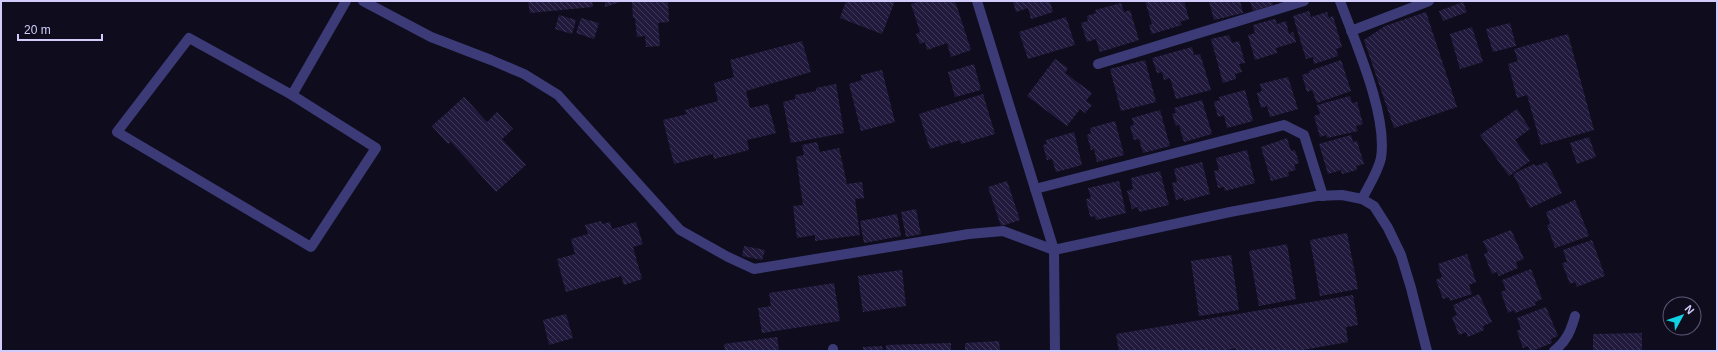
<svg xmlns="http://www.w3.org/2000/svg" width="1718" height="352" font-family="Arial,sans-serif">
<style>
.building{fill:url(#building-back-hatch)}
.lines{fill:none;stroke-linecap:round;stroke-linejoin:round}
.minor{stroke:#3c3b78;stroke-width:10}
</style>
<defs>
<pattern id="building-back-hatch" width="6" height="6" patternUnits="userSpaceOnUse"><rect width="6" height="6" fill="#211a3c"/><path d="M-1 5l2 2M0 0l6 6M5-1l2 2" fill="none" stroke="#403a59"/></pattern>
</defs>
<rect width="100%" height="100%" fill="#0f0d1d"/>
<g class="building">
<polygon points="528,1 592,1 593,7 530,13"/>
<polygon points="605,1 623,1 605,7"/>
<polygon points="632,1 668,1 669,22 658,23 660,46 646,47 645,36 637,37 635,18 633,18"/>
<polygon points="846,1 895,1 882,34 840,18"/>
<polygon points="920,1 955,1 971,50 951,57 947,43 927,50 925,42 920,44 916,34 920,32 911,4"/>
<polygon points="1013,1 1050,1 1053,12 1031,19 1028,8 1016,12"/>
<polygon points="1145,1 1184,1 1189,19 1180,22 1182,25 1152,34 1149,25 1152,24"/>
<polygon points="1209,1 1240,1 1243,13 1214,20"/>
<polygon points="1250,1 1272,1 1273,5 1253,11"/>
<polygon points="1463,2 1467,12 1443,21 1439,11"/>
<polygon points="1121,3 1124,12 1130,10 1139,40 1100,52 1096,39 1087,42 1081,23 1088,21 1087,16 1096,13 1095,10"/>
<polygon points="1309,11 1311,17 1327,12 1329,18 1333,16 1342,47 1336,49 1338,56 1314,64 1313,57 1306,59 1293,16"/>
<polygon points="1426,12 1457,107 1394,128 1364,40 1385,26"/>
<polygon points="559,15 576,20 572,34 555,29"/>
<polygon points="1066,17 1075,45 1028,59 1019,32"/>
<polygon points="581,18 599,23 594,39 576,33"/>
<polygon points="1275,19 1277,24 1286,21 1289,34 1293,32 1296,42 1276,48 1277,53 1255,60 1248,35 1255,33 1253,25"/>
<polygon points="1510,23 1516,46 1493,52 1486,29"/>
<polygon points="1472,27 1483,62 1460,69 1450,34"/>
<polygon points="1568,34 1594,130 1541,145 1527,95 1517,98 1508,64 1518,61 1514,49"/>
<polygon points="1229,35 1232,43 1239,41 1245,63 1239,64 1242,72 1235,74 1236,79 1223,83 1211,39"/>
<polygon points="802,41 811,72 746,91 750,108 768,104 776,133 747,140 749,150 714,159 713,154 674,164 663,120 687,114 685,110 718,101 714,83 734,77 730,60"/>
<polygon points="1192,47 1194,55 1200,54 1211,90 1176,99 1170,78 1164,80 1162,72 1157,73 1152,58"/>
<polygon points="1055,59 1068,68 1065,73 1092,93 1086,101 1092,105 1085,113 1080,109 1067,126 1027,96"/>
<polygon points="1145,60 1156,102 1121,111 1110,69"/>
<polygon points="1341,60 1351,91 1317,103 1312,90 1307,92 1302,75 1309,73 1309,71"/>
<polygon points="974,64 981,90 955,97 948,72"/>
<polygon points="882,70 895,122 861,131 849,84 862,80 861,75"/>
<polygon points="1288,77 1298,109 1270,117 1267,106 1261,108 1257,93 1262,91 1260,84"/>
<polygon points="836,84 844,133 791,143 783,102 795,99 795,95 816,91 816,88"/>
<polygon points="1245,90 1253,121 1227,128 1224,115 1218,117 1214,102 1220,100 1219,97"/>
<polygon points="983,94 995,134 961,144 960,140 930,149 919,114"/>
<polygon points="1350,96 1352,103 1357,102 1363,124 1356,126 1358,131 1327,138 1326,135 1320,137 1314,116 1320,114 1317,105"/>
<polygon points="464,97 487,122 497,112 513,129 502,139 526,165 496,192 451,142 448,144 432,126"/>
<polygon points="1202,100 1212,134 1184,142 1179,125 1176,126 1172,114 1176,113 1174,108"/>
<polygon points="1517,109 1530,129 1515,140 1530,161 1509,176 1480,135"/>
<polygon points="1160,110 1170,146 1143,153 1139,139 1134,140 1130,126 1134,125 1132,118"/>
<polygon points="1115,121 1124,155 1097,162 1094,149 1091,150 1087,135 1091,133 1090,128"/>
<polygon points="1074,132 1082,165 1056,172 1052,159 1047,160 1043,145 1047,144 1046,140"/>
<polygon points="1351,135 1353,142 1357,141 1364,164 1356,166 1357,170 1342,174 1341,170 1328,174 1319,144"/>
<polygon points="1589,137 1596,157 1577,164 1570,143"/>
<polygon points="1287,138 1291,151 1295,150 1299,163 1294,165 1296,170 1288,172 1289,176 1271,181 1261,147"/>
<polygon points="817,142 820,152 839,148 847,184 862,182 864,198 855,199 860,235 815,241 815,235 797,238 793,206 803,205 796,157 804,155 802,145"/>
<polygon points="1247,150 1255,183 1225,191 1224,187 1218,188 1214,171 1219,170 1216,158"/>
<polygon points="1202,162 1210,194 1184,201 1183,198 1176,200 1172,183 1177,182 1174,169"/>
<polygon points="1547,162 1562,193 1530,208 1513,174 1534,164 1536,166"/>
<polygon points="1160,171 1169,205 1139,212 1138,207 1132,209 1127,191 1133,189 1131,178"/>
<polygon points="1007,181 1020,220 1001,226 988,187"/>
<polygon points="1119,181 1126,213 1096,220 1095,216 1090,217 1086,199 1091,198 1088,188"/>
<polygon points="1575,200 1589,236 1555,248 1547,225 1550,224 1546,212"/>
<polygon points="916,209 921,234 906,237 901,212"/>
<polygon points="897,214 901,236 864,243 860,221"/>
<polygon points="601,221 602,224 610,222 612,229 636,222 643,244 633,247 642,279 624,285 621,276 566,292 557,259 575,254 571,239 588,234 585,225"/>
<polygon points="1511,230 1524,259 1516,262 1518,268 1499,276 1497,272 1492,274 1484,254 1488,252 1483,241"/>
<polygon points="1347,233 1358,289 1320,296 1310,240"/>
<polygon points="1592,240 1605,276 1577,287 1575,282 1570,284 1562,263 1567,262 1563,250"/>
<polygon points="1287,244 1296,299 1259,306 1249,251"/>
<polygon points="744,246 765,250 762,260 742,256"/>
<polygon points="1467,254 1476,282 1469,285 1472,294 1450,301 1449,297 1443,299 1436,280 1442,277 1438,264"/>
<polygon points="1231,255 1239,310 1199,316 1191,261"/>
<polygon points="1531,269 1542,299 1535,302 1536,305 1515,313 1514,310 1508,313 1501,292 1506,290 1502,280"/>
<polygon points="902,270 906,306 863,312 858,276"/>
<polygon points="834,283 840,321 762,333 758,308 771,306 769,293"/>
<polygon points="1479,294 1492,322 1483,326 1484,330 1468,337 1466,332 1459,335 1452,317 1457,315 1453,305"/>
<polygon points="1353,295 1358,325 1346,327 1348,342 1297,351 1236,351 1236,348 1223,351 1119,351 1116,334"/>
<polygon points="1546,307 1558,336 1551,339 1552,343 1532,351 1530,351 1528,346 1523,348 1517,331 1521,329 1517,318"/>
<polygon points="566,314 573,338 549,345 543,320"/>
<polygon points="1642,333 1642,351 1593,351 1593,334"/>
<polygon points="777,337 779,351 725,351 724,344"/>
<polygon points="999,341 1000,351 965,351 965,343"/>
<polygon points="951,343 951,351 886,351 886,345"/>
<polygon points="882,346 883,351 863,351 863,347"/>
</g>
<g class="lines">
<g class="minor">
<polyline points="363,1 431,37 491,60 524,74 558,95 680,230 728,257 754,269 969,234 1003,231 1054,250 1230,212 1316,196 1342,195 1362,199 1374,206 1388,228 1401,255 1411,288 1427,351"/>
<polyline points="977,1 1054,250 1055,351"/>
<path d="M 1340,1 C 1355,42 1388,115 1381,158 C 1378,172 1368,187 1362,199"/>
<polyline points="1351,31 1429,1"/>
<polygon points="189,38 292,95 376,148 311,247 117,132"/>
<polyline points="1098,64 1304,1"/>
<polyline points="292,95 346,1"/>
<polyline points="1035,189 1284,125 1304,135 1323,196"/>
<polyline points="833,349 833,351"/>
<path d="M 1554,351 C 1567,341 1571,330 1575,316"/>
</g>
</g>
<rect width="1718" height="352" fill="none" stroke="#d1ccfb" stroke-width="4"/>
<g transform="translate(1682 316) rotate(50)"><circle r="19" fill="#0f0d1d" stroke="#5d5976"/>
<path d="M0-3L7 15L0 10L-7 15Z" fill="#10d2e4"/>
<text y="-6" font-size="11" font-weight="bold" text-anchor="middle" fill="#d1ccfb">N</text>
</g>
<path d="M18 34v6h84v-6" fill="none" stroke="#d1ccfb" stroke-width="2"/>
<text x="24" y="34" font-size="12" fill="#d1ccfb" stroke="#0f0d1d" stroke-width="3" paint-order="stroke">20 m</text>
</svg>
